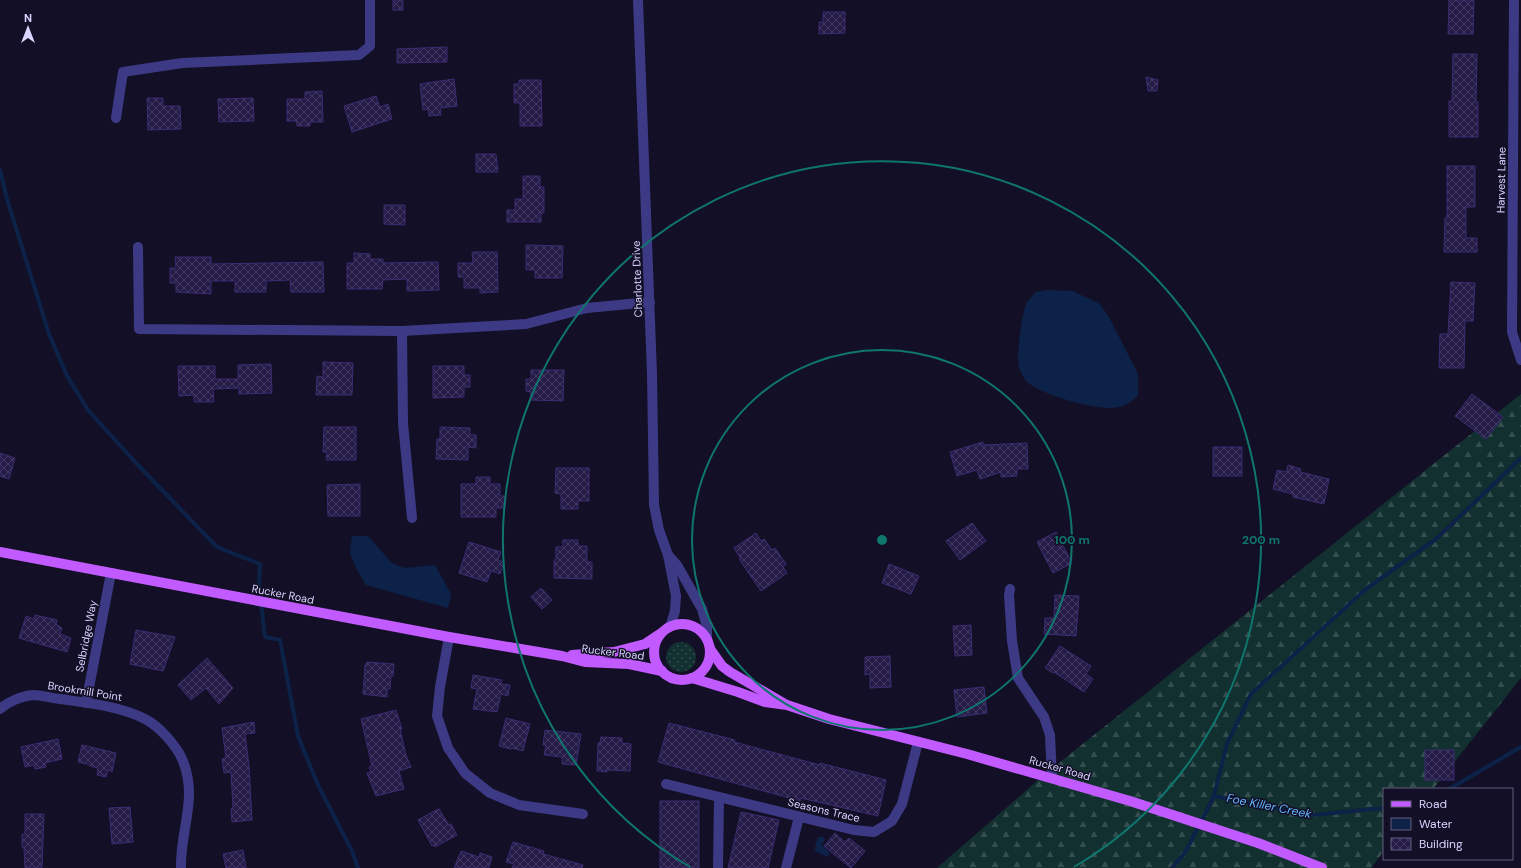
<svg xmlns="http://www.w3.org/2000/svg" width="1521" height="868" font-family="'DM Sans',sans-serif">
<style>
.forest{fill:url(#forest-firs)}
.garden{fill:url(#garden-dots)}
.water{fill:#0c2248}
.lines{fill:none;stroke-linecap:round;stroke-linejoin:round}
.stream{stroke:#0c2248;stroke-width:4}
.building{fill:url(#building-cross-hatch);stroke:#3b2d73}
.minor{stroke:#3d3a85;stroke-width:10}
.major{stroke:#c25bff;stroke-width:10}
.ring{fill:none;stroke:#0f766e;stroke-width:2}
.labels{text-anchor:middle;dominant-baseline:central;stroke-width:3;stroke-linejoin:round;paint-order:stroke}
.street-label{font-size:11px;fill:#d9d4ff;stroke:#130f26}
.water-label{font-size:12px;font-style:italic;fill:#62b6ff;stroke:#130f26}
.centre{fill:#0f766e;stroke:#130f26;stroke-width:2}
.ring-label{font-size:12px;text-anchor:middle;font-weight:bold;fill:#0f766e;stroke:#130f26;stroke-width:3;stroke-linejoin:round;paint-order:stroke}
</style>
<defs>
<pattern id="forest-firs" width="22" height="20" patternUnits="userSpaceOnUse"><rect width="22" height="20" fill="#12302f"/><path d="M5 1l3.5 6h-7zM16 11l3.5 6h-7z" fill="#344d4e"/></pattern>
<pattern id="garden-dots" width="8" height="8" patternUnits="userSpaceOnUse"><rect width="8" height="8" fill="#12302f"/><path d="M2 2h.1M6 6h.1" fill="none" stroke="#344d4e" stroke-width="1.8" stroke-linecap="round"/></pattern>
<pattern id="building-cross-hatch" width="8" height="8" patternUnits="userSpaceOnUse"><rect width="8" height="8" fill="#241b47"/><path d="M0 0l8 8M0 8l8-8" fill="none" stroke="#433b63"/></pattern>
</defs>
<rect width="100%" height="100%" fill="#130f26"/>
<polygon class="forest" points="1521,394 1521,678 1433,789 1384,789 1384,851 1371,868 937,868 1045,774"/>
<circle class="garden" cx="681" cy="657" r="15"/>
<g class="water">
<path d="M 1046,290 L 1073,291 L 1100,304 L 1109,317 L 1138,374 L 1138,396 C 1132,401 1127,405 1119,407 C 1101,412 1040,395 1026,381 C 1024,378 1020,371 1019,367 C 1016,358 1022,313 1026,304 C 1029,299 1033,295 1036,292 Z"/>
<polygon points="352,536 368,536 392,563 404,568 435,565 451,594 448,608 366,585 356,568 350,553"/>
<path d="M 819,837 L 823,837 L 825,839 L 822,845 L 830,853 L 827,857 L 815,851 C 815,847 816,840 819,837 Z"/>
</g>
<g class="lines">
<g class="stream">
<polyline points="0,170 7,199 49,334 67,376 88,410 135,462 217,547 260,564 259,586 265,637 280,640 298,736 318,785 352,851 358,868"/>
<polyline points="1449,789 1521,747"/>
<polyline points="1214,796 1227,744 1251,694 1366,589 1436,539 1521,458"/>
<polyline points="1172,868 1186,851 1214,796 1312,815 1384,808"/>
</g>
</g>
<g class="building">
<rect x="393" y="0" width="10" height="10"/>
<polygon points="1449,0 1474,0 1473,34 1448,34"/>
<polygon points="823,12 845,12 845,33 819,34 819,22 823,22"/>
<polygon points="447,47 447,62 397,63 397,49"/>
<polygon points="1453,54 1477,54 1476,102 1478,102 1478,137 1449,137 1449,101 1452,101"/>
<polygon points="1146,77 1158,80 1157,91 1148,91"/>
<polygon points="454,79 457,106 440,108 441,115 429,116 428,109 423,110 420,84"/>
<polygon points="519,80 541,80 542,126 520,126 520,103 514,103 514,84 519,84"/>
<polygon points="322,91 323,122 310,122 310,126 297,126 296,121 287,121 287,99 305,99 305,92"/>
<polygon points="376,96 380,107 388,104 392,119 352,132 344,106"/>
<polygon points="147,98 163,98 163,106 180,106 181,129 148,130"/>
<polygon points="253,98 254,121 219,122 218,99"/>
<polygon points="476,154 496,154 498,172 476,172"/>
<polygon points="1447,166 1475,166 1475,207 1466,207 1466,238 1477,238 1477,252 1444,252 1445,218 1447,218"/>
<polygon points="523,176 540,176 540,187 544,187 544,213 541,213 541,222 507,222 507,210 515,210 515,199 523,199"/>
<polygon points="384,205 405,205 405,225 384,224"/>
<polygon points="526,245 563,246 562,278 535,278 535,270 526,270"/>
<polygon points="472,252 497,252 498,292 480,293 480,288 464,288 464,277 458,277 458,263 473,263"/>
<polygon points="354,253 370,254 370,259 383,259 383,263 438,262 439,290 407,291 407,279 383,280 382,289 347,289 347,263 354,263"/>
<polygon points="175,257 211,257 211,264 323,262 324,292 291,292 290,280 266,281 266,292 235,292 235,281 211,281 211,294 176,292 176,283 170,283 170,268 176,268"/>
<polygon points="1451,282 1475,283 1473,321 1465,321 1464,368 1439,368 1440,334 1448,334"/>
<polygon points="323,362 353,363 352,395 316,395 317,376 323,377"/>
<polygon points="271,364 272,393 239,394 239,388 213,389 214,402 194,402 194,395 179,396 178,366 215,366 215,379 238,379 238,365"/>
<polygon points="433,366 464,366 464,375 470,375 470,387 464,387 464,397 433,398"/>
<polygon points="531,370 564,370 563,401 530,400 531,392 526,391 526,379 531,379"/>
<polygon points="1472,394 1503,417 1486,439 1455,416"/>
<polygon points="324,427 356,427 356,460 326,460 327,452 323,452"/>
<polygon points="440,427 470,428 470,435 476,435 476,448 468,447 468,460 436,459 437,439 440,439"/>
<polygon points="983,442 983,445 1027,443 1028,469 1017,469 1017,476 1001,477 1001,472 980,479 977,470 957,476 950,452"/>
<rect x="1213" y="447" width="29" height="29"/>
<polygon points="0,453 15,458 9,479 0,476"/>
<polygon points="1288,465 1301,469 1300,472 1329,479 1324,504 1293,497 1293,494 1273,489 1277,470 1286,472"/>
<polygon points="556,468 589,468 589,501 578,501 578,509 561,509 561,494 555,493"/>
<polygon points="476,477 490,477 490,484 500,484 500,496 505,496 505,508 496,508 496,517 461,517 461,484 476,484"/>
<polygon points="360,484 360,516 328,516 327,485"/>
<polygon points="972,523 986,541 960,560 946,541"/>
<polygon points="1056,532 1072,563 1053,573 1037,542"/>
<polygon points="756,533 761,541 764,539 772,550 775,548 786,564 783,567 787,573 761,591 739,559 741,559 734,548"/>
<polygon points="563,540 578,540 578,546 587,546 587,562 592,562 592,579 554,578 554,560 556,560 556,547 563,547"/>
<polygon points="469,542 501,552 498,560 504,562 500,574 491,571 487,582 459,573"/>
<polygon points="889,564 919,576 911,594 882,583"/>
<polygon points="541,588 552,600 542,609 531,597"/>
<polygon points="1055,595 1079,596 1076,636 1044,634 1045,618 1054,618"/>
<polygon points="35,615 57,620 56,624 62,628 60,634 71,638 67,652 19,638 26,616 34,619"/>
<polygon points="971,625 972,655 955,656 953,626"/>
<polygon points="136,630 175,637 163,671 130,664"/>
<polygon points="1060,646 1091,666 1086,674 1093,679 1084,692 1054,672 1053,673 1045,668"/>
<polygon points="890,656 891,687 870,688 870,674 865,675 865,657"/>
<polygon points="207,658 233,688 219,704 206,688 191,700 178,685"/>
<polygon points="367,662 394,664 393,676 391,676 390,689 387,689 387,697 363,694 365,665 366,665"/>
<polygon points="473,675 502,680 501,684 510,685 508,696 501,694 497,712 473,709 477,689 471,688"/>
<polygon points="984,687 987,713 957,717 954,690"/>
<polygon points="396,710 402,729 400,729 406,755 411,767 399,771 404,789 376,796 367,773 371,772 369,767 372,766 361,719"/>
<polygon points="506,718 530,724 523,751 512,748 511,749 499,746"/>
<polygon points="254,722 255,733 245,734 249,766 252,820 232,822 231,809 233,808 231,772 224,773 222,759 226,758 222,728"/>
<polygon points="669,723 735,740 734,742 820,765 820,763 886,780 878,816 801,798 800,801 658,762"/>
<polygon points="545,730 581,734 576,765 562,764 562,757 544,755 546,745 543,745"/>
<polygon points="601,737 622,738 622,743 631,744 630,771 607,770 607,772 597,771 598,743 600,743"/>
<polygon points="58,739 62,759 45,763 46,767 35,769 34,765 25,767 21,747"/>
<polygon points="82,745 116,753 112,772 108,770 106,777 97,775 98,768 90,766 90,765 78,762"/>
<rect x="1425" y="750" width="29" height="30"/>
<rect x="660" y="801" width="39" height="67"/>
<polygon points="130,807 133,842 112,844 109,808"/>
<polygon points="438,809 439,809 449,825 451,824 457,835 435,847 433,845 432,846 418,820"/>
<polygon points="741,812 779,820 768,868 728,868"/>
<polygon points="25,814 44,814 42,868 25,868 24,848 22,847 22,834 25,834"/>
<polygon points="835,833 845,842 849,838 865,851 851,868 824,846"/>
<polygon points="513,842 544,851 543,854 583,865 582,868 512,868 514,864 506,862"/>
<polygon points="243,850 246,868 226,868 223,854"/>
<polygon points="461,851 479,857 480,853 492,857 489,868 454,868"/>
</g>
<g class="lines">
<g class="minor">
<polyline points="638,0 652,374 654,505 659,530 668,555 676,596 675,611 671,624 668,628"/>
<polyline points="1514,0 1512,332 1521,360"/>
<polyline points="116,118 123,72 182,63 359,55 370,46 370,0"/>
<polyline points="138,247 139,329 402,331 526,324 587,308 650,302"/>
<polyline points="402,331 403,423 412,518"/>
<polyline points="668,555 677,565 702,609 707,627 707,640"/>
<polyline points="1010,589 1009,595 1012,641 1018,678 1044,717 1050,735 1052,778"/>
<polyline points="449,637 440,687 437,716 448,748 465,773 490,793 519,805 583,814"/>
<polyline points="86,703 111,573"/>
<path d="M 0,709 C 8,702 21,696 33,695 C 41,695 51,698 60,699 C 88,703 119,706 145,719 C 159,726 177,746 183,761 C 198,800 180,829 181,868"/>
<polyline points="666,784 854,830 874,832 892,821 902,804 918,742"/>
<polyline points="718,868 719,797"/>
<polyline points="786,868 799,817"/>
</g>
<g class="major">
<polyline points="0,552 449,637 562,656 585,662 629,664 662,671"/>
<circle cx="682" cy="652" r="28"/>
<polyline points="710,649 722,666 730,672 785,704"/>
<polyline points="572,655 614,652 645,644 660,634"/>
<polyline points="692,678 738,692 765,702 787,705 829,719 967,754 1130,801 1258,843 1322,868"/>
</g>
</g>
<g class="ring">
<circle cx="882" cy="540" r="190"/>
<path d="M690 867A379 379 0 1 1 1074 867"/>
</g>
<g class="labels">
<g class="street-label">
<text transform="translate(1501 180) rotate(-89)">Harvest Lane</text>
<text transform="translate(637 279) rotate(-92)">Charlotte Drive</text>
<text transform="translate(283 594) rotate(11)">Rucker Road</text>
<text transform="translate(86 636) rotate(-79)">Selbridge Way</text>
<text transform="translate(613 652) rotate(7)">Rucker Road</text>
<text transform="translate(85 691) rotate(9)">Brookmill Point</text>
<text transform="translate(1060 768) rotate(16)">Rucker Road</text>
<text transform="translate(824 810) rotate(13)">Seasons Trace</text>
</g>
<g class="water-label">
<text transform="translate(1269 806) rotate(11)">Foe Killer Creek</text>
</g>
</g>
<circle cx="882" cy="540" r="6" class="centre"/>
<g class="ring-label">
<text x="1072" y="544">100 m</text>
<text x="1261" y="544">200 m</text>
</g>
<rect x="1383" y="788" width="130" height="72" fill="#130f26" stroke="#625e7d"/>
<rect x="1391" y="801" width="20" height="6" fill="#c25bff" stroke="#625e7d"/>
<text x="1419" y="808" font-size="12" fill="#d9d4ff">Road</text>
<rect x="1391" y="818" width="20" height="12" fill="#0c2248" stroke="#625e7d"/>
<text x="1419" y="828" font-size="12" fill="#d9d4ff">Water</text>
<rect x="1391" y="838" width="20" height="12" fill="url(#building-cross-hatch)" stroke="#625e7d"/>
<text x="1419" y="848" font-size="12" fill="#d9d4ff">Building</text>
<g transform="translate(28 28)" stroke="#130f26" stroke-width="3" paint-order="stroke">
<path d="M0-3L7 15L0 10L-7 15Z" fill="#d9d4ff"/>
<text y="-6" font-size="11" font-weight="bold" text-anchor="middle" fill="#d9d4ff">N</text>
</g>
</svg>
